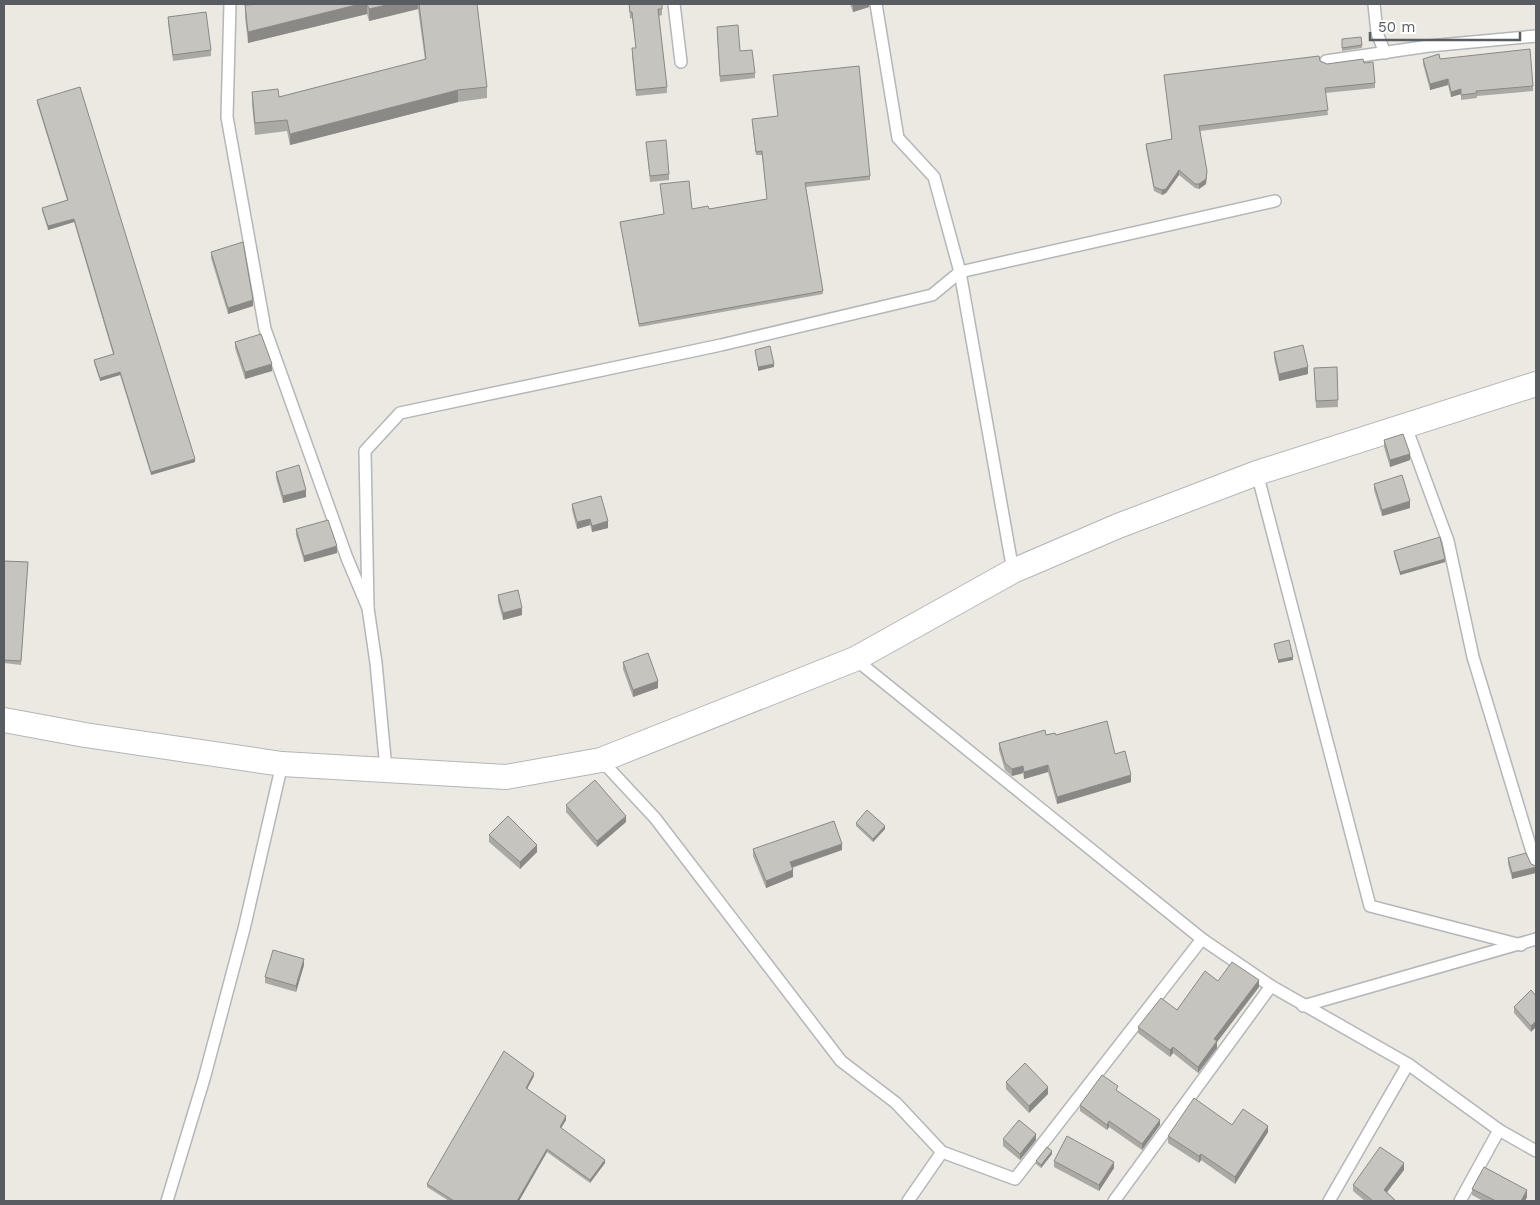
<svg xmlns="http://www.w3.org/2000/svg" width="1540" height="1205" font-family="'Work Sans',sans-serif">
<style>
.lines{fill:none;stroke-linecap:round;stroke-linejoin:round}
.service-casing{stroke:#b3b6ba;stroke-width:14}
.minor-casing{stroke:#b3b6ba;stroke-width:26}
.service{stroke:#fff;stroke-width:11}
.minor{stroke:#fff;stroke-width:24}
.wall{fill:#aaa9a3}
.shaded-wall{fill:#8b8985}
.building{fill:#c6c4be;stroke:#8b8985}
</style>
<rect width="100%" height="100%" fill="#ebe9e1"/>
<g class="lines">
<g class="service-casing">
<g id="service">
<polyline points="230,4 227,117 265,329 347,558 368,608 376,663 386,769"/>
<polyline points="674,4 681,62"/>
<polyline points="876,4 898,138 934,177 960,272 1013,571"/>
<polyline points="1374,4 1377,33 1385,53"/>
<polyline points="1326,61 1429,46 1536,36"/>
<polyline points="1406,427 1448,541 1473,657 1536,865"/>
<polyline points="1257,473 1370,906 1521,945"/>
<polyline points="368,608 365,451 400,413 721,345 932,295 960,272 1275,201"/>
<polyline points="855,659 1202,939 1271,986 1408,1064 1499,1130 1536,1151"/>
<polyline points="601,760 655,818 841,1061 896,1103 942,1152"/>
<polyline points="1303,1006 1536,939"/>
<polyline points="167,1201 204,1079 244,929 282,764"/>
<polyline points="908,1201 942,1152 1015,1179 1202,939"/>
<polyline points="1114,1201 1271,986"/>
<polyline points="1329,1201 1408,1064"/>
<polyline points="1460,1201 1499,1130"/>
</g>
</g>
<g class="minor-casing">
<polyline id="minor" points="4,720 85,735 282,764 506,777 601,760 855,659 1013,571 1118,526 1257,473 1536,384"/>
</g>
<use href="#service" class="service"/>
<use href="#minor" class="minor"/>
</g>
<g class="wall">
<polygon points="260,4 477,4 487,87 487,98 458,102 290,145 287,131 255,135 252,104 252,92 279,97 425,60 418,9 369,21 367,14 248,43 245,17 245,5"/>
<polygon points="629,4 662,4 662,15 659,16 667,87 667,93 636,96 632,54 632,48 636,48 632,18 630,19"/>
<polygon points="850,4 869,4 869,7 853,12"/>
<polygon points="168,17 211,50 211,56 173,61 168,23"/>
<polygon points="717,33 740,51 755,73 755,78 720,82"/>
<polygon points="1342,39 1362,45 1362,48 1342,51"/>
<polygon points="1423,59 1440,59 1533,86 1533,91 1477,96 1477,98 1461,100 1461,94 1451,97 1448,85 1430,90 1423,64"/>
<polygon points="1320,61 1327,64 1364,63 1375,83 1375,88 1325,93 1328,115 1200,131 1207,175 1206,184 1199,189 1195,188 1179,175 1166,193 1162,195 1154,191 1146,148 1146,144 1172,139 1164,75"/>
<polygon points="37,100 195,462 151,475 120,375 100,381 94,363 94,360 113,354 74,222 48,230 42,211 42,208 67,200 37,103"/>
<polygon points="752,122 870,176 870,180 806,187 823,294 639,327 620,222 692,209 709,209 767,199 762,155 756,155"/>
<polygon points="646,142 669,174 669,180 650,182"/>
<polygon points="211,252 253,306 228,314 211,258"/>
<polygon points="235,342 272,371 245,379 235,348"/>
<polygon points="1274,352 1308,374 1279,381 1274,358"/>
<polygon points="1337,367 1338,407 1316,408 1314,368"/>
<polygon points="1384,440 1410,460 1390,467 1384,447"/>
<polygon points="276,472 306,497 283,503 276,478"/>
<polygon points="1374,484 1410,508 1382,516 1374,490"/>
<polygon points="572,504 608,528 592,532 590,525 577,529 572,510"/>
<polygon points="296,529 337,553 304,562 296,535"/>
<polygon points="1394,551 1445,562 1400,575 1394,554"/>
<polygon points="4,561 28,562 21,665 4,663"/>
<polygon points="498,595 522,615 503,620 498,601"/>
<polygon points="623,662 658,688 633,697 623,669"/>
<polygon points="1046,735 1056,735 1115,754 1131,782 1057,804 1048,772 1024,779 1023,773 1012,776 1005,770 999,750 999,743"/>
<polygon points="566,805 626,822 597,847 566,812"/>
<polygon points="856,823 885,829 873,842 856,826"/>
<polygon points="489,835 537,852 520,869 489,842"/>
<polygon points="753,849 842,850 792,868 793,877 766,888 753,856"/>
<polygon points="1508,858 1531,864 1512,879 1508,864"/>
<polygon points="304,965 296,992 265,983 265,977"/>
<polygon points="1218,981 1259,987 1217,1042 1217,1048 1198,1073 1173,1053 1170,1057 1138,1033 1138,1027 1177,1010"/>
<polygon points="1536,996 1531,1032 1514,1013 1514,1007"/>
<polygon points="534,1076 527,1089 566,1120 561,1128 605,1163 590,1183 547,1152 519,1201 449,1201 427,1187 427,1184"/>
<polygon points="1006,1082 1048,1094 1029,1113 1006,1089"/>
<polygon points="1118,1091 1160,1125 1142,1150 1109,1127 1107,1130 1080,1111 1080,1105"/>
<polygon points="1232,1125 1268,1132 1235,1184 1201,1160 1199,1163 1168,1143 1168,1136"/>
<polygon points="1003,1139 1036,1140 1020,1160 1003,1146"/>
<polygon points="1052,1154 1041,1168 1036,1164 1036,1161"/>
<polygon points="1054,1161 1114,1168 1099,1191 1054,1167"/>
<polygon points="1404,1170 1387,1192 1396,1201 1365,1201 1353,1191 1353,1185"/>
<polygon points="1472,1189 1527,1197 1525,1201 1483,1201 1472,1195"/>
</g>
<g class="shaded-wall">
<polygon points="360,4 367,4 367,14 248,43 248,32"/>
<polygon points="391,4 418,4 418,9 369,21 369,9"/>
<polygon points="857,4 869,4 869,7 853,12 853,5"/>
<polygon points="1448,79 1448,85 1430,90 1430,84"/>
<polygon points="1461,89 1461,94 1451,97 1451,92"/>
<polygon points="458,90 458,102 290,145 290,134"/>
<polygon points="1179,170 1179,175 1166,193 1162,195 1162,190"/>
<polygon points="1207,171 1206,184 1199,189 1199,184"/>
<polygon points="74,219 74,222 48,230 48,226"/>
<polygon points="253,300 253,306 228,314 228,308"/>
<polygon points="272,364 272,371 245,379 245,372"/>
<polygon points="774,364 774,367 758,371 758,367"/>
<polygon points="1308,367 1308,374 1279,381 1279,374"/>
<polygon points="120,372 120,375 100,381 100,378"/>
<polygon points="1410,454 1410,460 1390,467 1390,460"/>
<polygon points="195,459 195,462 151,475 151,472"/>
<polygon points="306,490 306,497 283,503 283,496"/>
<polygon points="1410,501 1410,508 1382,516 1382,510"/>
<polygon points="590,519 590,525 577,529 577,522"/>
<polygon points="608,521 608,528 592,532 592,526"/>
<polygon points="337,546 337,553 304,562 304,556"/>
<polygon points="1445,559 1445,562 1400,575 1400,572"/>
<polygon points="522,608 522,615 503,620 503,613"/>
<polygon points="1293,657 1293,660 1278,663 1278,660"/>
<polygon points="658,681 658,688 633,697 633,690"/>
<polygon points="1048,765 1048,772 1024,779 1024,772"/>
<polygon points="1023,766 1023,773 1012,776 1012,769"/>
<polygon points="1131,775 1131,782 1057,804 1057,797"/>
<polygon points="626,816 626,822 597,847 597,841"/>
<polygon points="885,826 885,829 873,842 873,839"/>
<polygon points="842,844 842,850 790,868 790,862"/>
<polygon points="537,845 537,852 520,869 520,862"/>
<polygon points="1536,867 1536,873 1512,879 1512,873"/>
<polygon points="793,870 793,877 766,888 766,881"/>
<polygon points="304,959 304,965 296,992 296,986"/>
<polygon points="1259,980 1259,987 1217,1042 1217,1048 1198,1073 1198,1067 1214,1039"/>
<polygon points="1536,1021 1536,1027 1531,1032 1531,1026"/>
<polygon points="1173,1047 1173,1053 1170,1057 1170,1050"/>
<polygon points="534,1073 534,1076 526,1091 526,1088"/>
<polygon points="1048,1087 1048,1094 1029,1113 1029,1106"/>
<polygon points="566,1116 566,1120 560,1130 560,1127"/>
<polygon points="1160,1120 1160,1125 1142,1150 1142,1144"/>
<polygon points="1109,1121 1109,1127 1107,1130 1107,1125"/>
<polygon points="1268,1126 1268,1132 1235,1184 1235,1177"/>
<polygon points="1036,1134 1036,1140 1020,1160 1020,1154"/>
<polygon points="547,1149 547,1152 519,1201 517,1201"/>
<polygon points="1052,1151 1052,1154 1041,1168 1041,1165"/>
<polygon points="1201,1154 1201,1160 1199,1163 1199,1156"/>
<polygon points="605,1160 605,1163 590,1183 590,1180"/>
<polygon points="1114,1162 1114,1168 1099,1191 1099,1185"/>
<polygon points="1404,1163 1404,1170 1384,1196 1384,1190"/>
<polygon points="1527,1190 1527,1197 1525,1201 1521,1201"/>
</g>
<g class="building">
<polygon points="260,4 360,4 248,32 245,5"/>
<polygon points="367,4 391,4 369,9"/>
<polygon points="419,4 477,4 487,87 458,90 290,134 287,120 255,123 252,92 278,89 279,97 426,59"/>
<polygon points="629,4 662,4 662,9 658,9 667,87 636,90 632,48 636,48 632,12 630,12"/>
<polygon points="206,12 211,50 173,55 168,17"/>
<polygon points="738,25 740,51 752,50 755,73 720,76 717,27"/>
<polygon points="1361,37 1362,45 1342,48 1342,39"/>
<polygon points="1530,49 1533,86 1476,91 1477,93 1461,95 1461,89 1451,92 1448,79 1430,84 1423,59 1439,54 1440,59"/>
<polygon points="1319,56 1320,61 1327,64 1363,59 1364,63 1373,62 1375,83 1325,88 1328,110 1199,126 1207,171 1206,179 1199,184 1195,184 1179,170 1166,189 1162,190 1154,187 1146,144 1172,139 1164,75"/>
<polygon points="859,66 870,176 805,183 823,291 639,324 620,222 664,214 660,184 689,181 692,209 708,206 709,209 767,199 762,151 756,152 752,119 778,116 773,75"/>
<polygon points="80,87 195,459 151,472 120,372 100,378 94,360 114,354 74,219 48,226 42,208 68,200 37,100"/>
<polygon points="666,140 669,174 650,176 646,142"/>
<polygon points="243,242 253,300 228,308 211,252"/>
<polygon points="261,334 272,364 245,372 235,342"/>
<polygon points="1303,345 1308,367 1279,374 1274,352"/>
<polygon points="770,346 774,364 758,367 755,350"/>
<polygon points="1337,367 1338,400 1316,401 1314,368"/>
<polygon points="1403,434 1410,454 1390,460 1384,440"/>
<polygon points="299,465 306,490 283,496 276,472"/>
<polygon points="1402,475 1410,501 1382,510 1374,484"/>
<polygon points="601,496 608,521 592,526 590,519 577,522 572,504"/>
<polygon points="328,520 337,546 304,556 296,529"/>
<polygon points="1440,537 1445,559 1400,572 1394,551"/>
<polygon points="4,561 28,562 21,661 4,660"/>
<polygon points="518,590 522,608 503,613 498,595"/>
<polygon points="1289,640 1293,657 1278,660 1274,644"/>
<polygon points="648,653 658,681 633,690 623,662"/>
<polygon points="1107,721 1115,754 1125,751 1131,775 1057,797 1048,765 1024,772 1023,766 1012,769 1005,763 999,743 1045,730 1046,735 1055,733 1056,735"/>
<polygon points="595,780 626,816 597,841 566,805"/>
<polygon points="867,810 885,826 873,839 856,823"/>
<polygon points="508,816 537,845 520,862 489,835"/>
<polygon points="834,821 842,844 790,862 793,870 766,881 753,849"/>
<polygon points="1526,853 1531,864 1536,866 1536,867 1512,873 1508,858"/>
<polygon points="273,950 304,959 296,986 265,977"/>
<polygon points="1232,962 1259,980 1214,1039 1217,1041 1198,1067 1173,1047 1170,1050 1138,1027 1161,998 1177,1010 1205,971 1218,981"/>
<polygon points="1531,990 1536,996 1536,1021 1531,1026 1514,1007"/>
<polygon points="504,1051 534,1073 526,1088 566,1116 560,1127 605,1160 590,1180 547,1149 517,1201 454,1201 427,1184"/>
<polygon points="1025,1063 1048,1087 1029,1106 1006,1082"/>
<polygon points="1102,1075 1118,1086 1116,1090 1160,1120 1142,1144 1109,1121 1107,1125 1080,1105"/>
<polygon points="1194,1098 1232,1125 1243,1109 1268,1126 1235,1177 1201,1154 1199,1156 1168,1136"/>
<polygon points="1019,1120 1036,1134 1020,1154 1003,1139"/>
<polygon points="1067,1136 1114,1162 1099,1185 1054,1161"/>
<polygon points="1047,1147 1052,1151 1041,1165 1036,1161"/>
<polygon points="1380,1147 1404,1163 1384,1190 1396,1201 1373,1201 1353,1185"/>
<polygon points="1484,1167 1527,1190 1521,1201 1496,1201 1472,1189"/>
</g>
<rect width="1540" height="1205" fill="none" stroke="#595c60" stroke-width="10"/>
<path d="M1370 32v8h150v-8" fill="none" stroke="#595c60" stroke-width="2.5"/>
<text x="1378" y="32" font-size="15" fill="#595c60" stroke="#ffffff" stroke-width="4" paint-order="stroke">50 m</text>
</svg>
